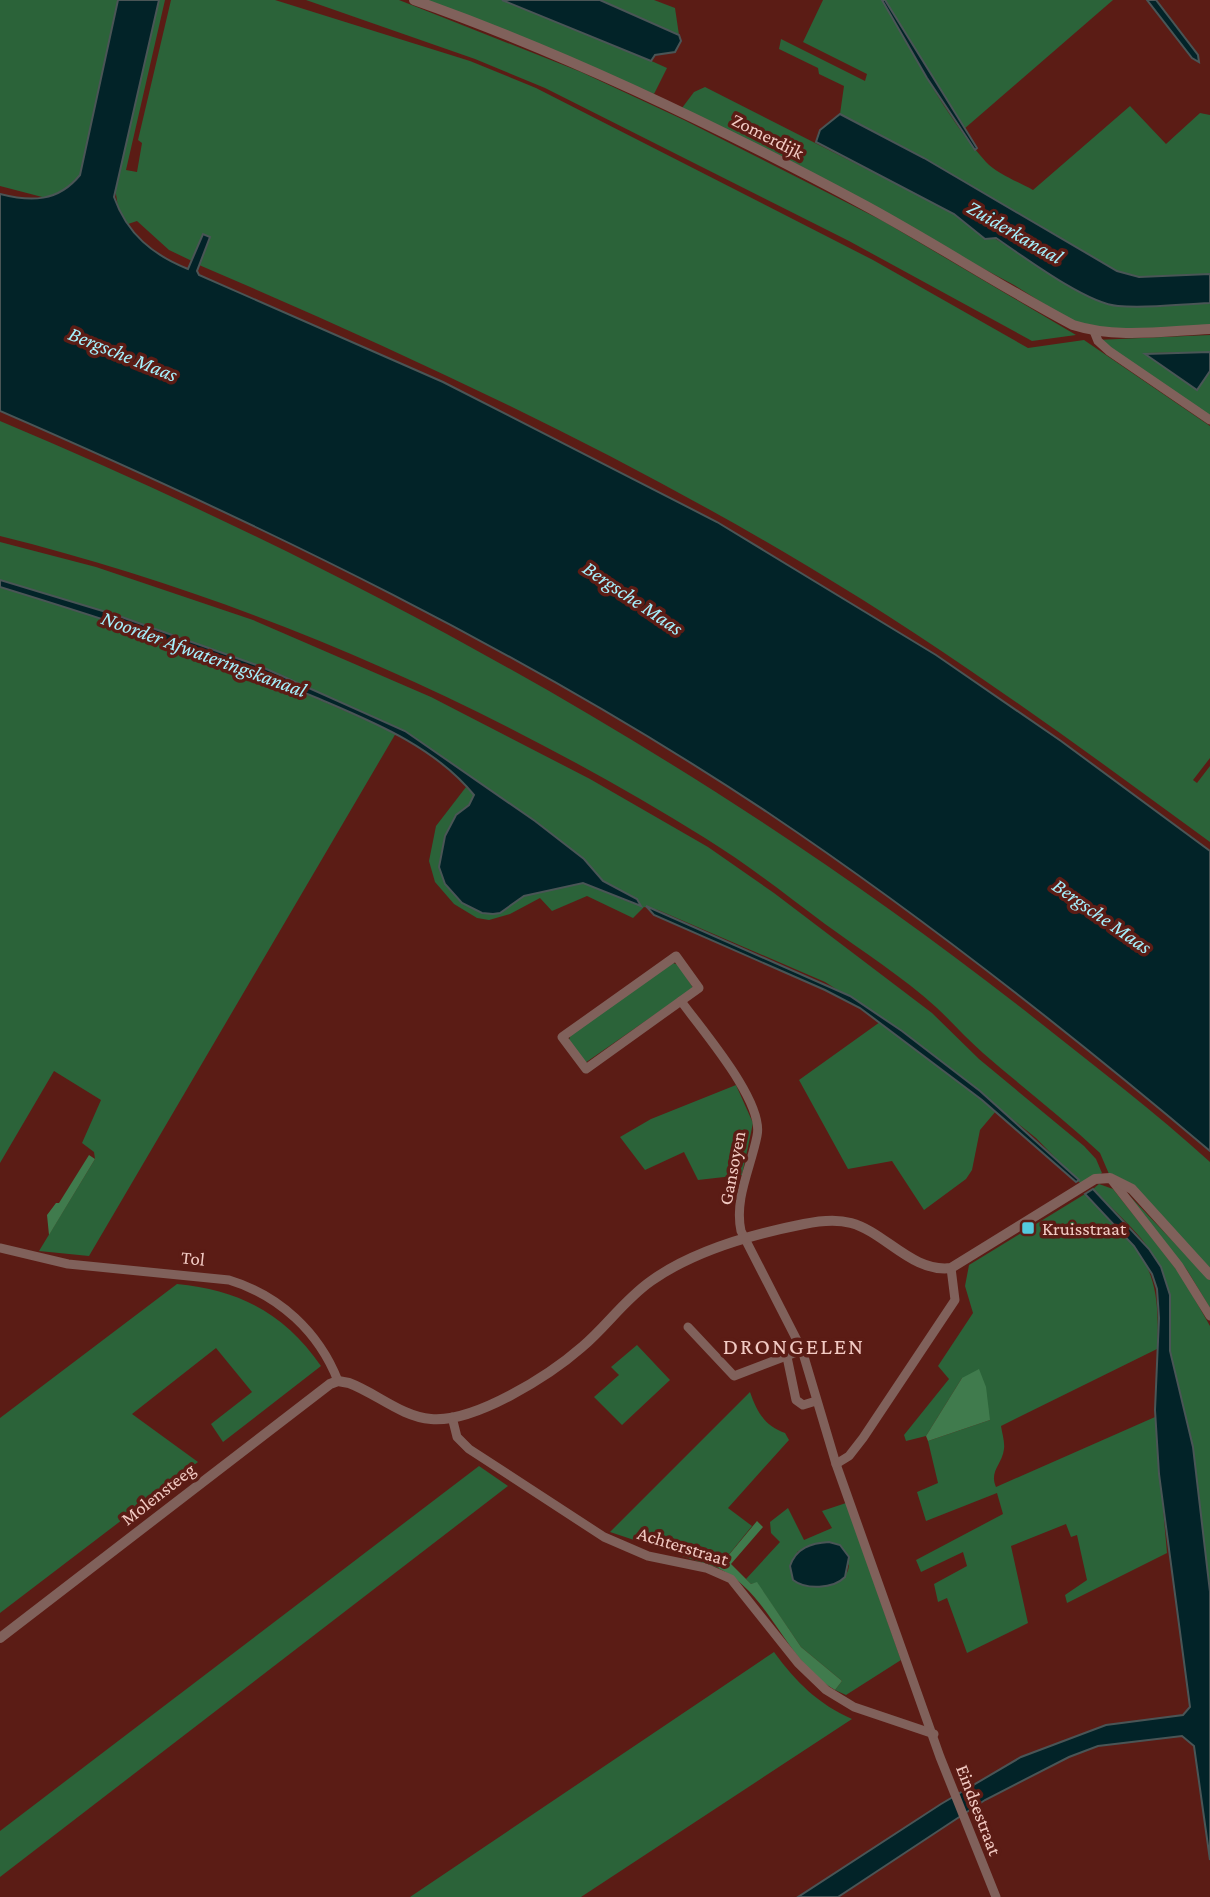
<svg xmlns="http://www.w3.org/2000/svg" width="1210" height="1897" font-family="'Crimson Pro',serif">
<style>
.green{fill:#2b6339;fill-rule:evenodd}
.forest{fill:#407b4d}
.water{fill:#022328;stroke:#4a5556;stroke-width:2}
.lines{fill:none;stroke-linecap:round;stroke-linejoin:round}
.minor{stroke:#80615b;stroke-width:9}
.tertiary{stroke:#80615b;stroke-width:10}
.poi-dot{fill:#54cadd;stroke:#5b1c15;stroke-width:2.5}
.labels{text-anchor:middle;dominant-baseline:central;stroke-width:7;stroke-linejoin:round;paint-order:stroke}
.street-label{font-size:19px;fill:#f2cac3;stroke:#5b1c15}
.poi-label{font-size:19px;fill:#f2cac3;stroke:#5b1c15;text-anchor:start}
.water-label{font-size:21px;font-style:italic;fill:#a5f0fc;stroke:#5b1c15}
.quarter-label{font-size:23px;letter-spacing:2px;fill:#f2cac3;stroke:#5b1c15}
</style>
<rect width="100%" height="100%" fill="#5b1c15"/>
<g class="green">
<polygon points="0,0 118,0 80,175 65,189 46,198 0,186"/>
<path d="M 159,0 L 165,0 L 126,170 L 137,172 L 142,143 L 138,140 L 171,0 L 275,0 L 470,61 L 536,88 L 873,260 L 1028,348 L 1084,340 L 1210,426 L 1210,758 L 1193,780 L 1197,783 L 1210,766 L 1210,842 C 1079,746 948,650 809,567 C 614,450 407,354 199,265 L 210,237 L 203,234 L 192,261 L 169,250 L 137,221 L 128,224 L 118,207 L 115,188 Z"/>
<polygon points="306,0 399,0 581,72 684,120 883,221 1076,335 1032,341 849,241 545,88 475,59"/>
<polygon points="421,0 502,0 607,41 667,68 654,94"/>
<polygon points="600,0 654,0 675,8 679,35"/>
<path d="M 823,0 L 882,0 C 914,55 946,117 986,162 C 997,174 1019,182 1033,190 L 1130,106 L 1166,144 L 1200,113 L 1210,115 L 1210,274 L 1139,277 L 1117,271 L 924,158 L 840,114 L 844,86 L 819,74 L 818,68 L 779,49 L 781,39 L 865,81 L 867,74 L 803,42 Z"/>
<polygon points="885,0 1113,0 964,129"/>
<polygon points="705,87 947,210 1101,302 1118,306 1210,303 1210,326 1117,330 1071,321 1014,285 682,108 694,92"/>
<polygon points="1210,335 1210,352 1146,353 1197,390 1210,371 1210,419 1096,340"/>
<path d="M 0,421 C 371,577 722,771 1038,1021 C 1096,1067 1155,1112 1210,1162 L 1210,1270 L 1109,1174 L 1100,1153 C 1063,1118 1022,1087 983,1053 C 967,1039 953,1023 937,1008 C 903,977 862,951 825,924 C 785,894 747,864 705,838 C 487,703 249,598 0,536 Z"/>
<path d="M 0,542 L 96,567 L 253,620 L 431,697 L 590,779 L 708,847 L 774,893 L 932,1013 L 979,1059 L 1084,1146 L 1096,1159 L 1102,1173 L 1082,1185 L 1036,1138 L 902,1031 L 825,982 L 658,910 L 644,907 L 633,918 L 587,896 L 552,911 L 540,898 L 510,914 L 489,920 L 477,918 L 454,904 L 435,882 L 429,861 L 436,826 L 466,787 L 474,795 C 471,806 461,809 455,817 C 445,832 441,850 439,867 L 462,903 L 482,913 L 500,913 L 524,896 L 584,883 L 634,904 L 636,898 L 603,881 L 564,843 L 405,731 L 262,667 L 116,615 L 0,580 Z"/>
<polygon points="0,587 129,627 260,674 396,733 89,1256 39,1251 95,1159 94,1152 82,1143 101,1100 54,1071 0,1163"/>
<polygon points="673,963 679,965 693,988 585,1063 569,1040 571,1034"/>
<polygon points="880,1022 996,1111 980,1130 972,1170 966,1179 924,1210 892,1161 848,1169 799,1080"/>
<polygon points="736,1085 753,1123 742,1175 698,1180 684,1152 645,1170 620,1137 651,1119"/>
<path d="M 1099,1184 L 1113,1189 L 1163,1252 L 1182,1277 L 1210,1326 L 1210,1592 L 1193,1447 L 1170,1351 L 1164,1278 C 1154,1243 1117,1215 1093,1189 Z"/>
<polygon points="1124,1190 1210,1280 1210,1308 1187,1270"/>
<path d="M 1085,1194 C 1142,1251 1162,1265 1157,1349 L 1001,1426 C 1002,1433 1005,1442 1004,1449 C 1002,1465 989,1471 996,1487 L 1155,1417 L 1167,1553 L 1067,1603 L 1065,1595 L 1087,1580 L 1077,1535 L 1071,1537 L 1066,1524 L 1011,1546 L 1028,1623 L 967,1653 L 947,1598 L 938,1602 L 934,1584 L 967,1566 L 963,1552 L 921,1572 L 916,1560 L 1003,1514 L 997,1493 L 926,1521 L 917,1492 L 938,1483 L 928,1441 L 990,1420 L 962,1378 L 926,1436 L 906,1441 L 904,1435 L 949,1379 L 938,1366 L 973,1313 L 965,1286 L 969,1265 Z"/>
<path d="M 177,1284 C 240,1290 285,1314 321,1366 L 223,1442 L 211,1424 L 252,1392 L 216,1348 L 132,1414 L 198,1462 L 0,1613 L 0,1418 Z"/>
<polygon points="637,1345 670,1380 622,1425 594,1397 619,1375 611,1367"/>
<path d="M 750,1392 C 757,1412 764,1425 785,1433 L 789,1440 L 728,1508 L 752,1526 L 718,1568 L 610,1532 Z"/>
<polygon points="479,1466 508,1486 0,1877 0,1831"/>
<path d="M 846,1503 L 901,1660 L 846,1695 L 835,1690 L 842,1681 L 801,1647 L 757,1583 L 751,1584 L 746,1579 L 780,1542 L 771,1533 L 770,1522 L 788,1508 L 804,1540 L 832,1528 L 822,1511 ZM 816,1543 L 849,1565 C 847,1586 824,1586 808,1586 L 797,1552 Z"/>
<path d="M 774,1652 C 796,1682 818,1704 852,1719 L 581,1897 L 410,1897 Z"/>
</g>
<g class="forest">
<polygon points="89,1155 95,1159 49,1235 47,1215 56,1203 59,1203"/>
<polygon points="979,1369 986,1387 990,1420 928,1441 926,1436 962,1378"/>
<path d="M 757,1521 L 763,1527 L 731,1564 L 751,1584 L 757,1582 L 801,1647 L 842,1681 L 835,1690 C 785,1661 770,1593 718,1568 Z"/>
</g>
<g class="water">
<path d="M 118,0 L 159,0 L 114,197 C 127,234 153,255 188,269 L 203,234 L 210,237 L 197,271 L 199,275 L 443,382 L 717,522 L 936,655 L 1061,741 L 1210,851 L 1210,1151 C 1068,1031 922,916 767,812 C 526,652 265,526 0,411 L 0,194 C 31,202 58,202 80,175 Z"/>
<polygon points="502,0 600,0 679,35 681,41 675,52 655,55 651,61"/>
<polygon points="882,0 885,0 977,148 975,150 927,78"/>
<polygon points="1147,0 1156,0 1198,55 1199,62 1192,58"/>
<path d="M 840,114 L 924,158 L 1117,271 L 1139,277 L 1210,274 L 1210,303 C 1180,304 1148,309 1118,306 C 1087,304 1024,257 996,238 L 985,239 L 954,214 L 816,142 L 820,130 Z"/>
<polygon points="1210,352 1210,371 1197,390 1145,354"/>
<path d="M 0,580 L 116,615 L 262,667 L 405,731 L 535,821 L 584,859 L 603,881 L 637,899 L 641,906 L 583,883 L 524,896 L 500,913 L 493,914 L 482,913 L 462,903 L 445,884 L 439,867 L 445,836 L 456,815 L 469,805 L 474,795 C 434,746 373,722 317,698 C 214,654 107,620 0,587 Z"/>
<polygon points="646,906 850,996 902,1031 980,1091 1079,1180 1076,1182 982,1100 860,1008 825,990 654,915"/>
<polygon points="1093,1189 1149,1249 1161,1267 1170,1295 1170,1351 1193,1447 1210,1592 1210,1860 1194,1746 1182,1736 1098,1746 1069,1757 985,1800 838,1897 798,1897 941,1804 1021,1757 1106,1725 1183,1715 1190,1707 1159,1474 1155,1410 1159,1318 1157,1289 1152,1274 1134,1246 1085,1194"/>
<path d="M 829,1542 L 840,1545 L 849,1557 L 845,1577 C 833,1589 806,1590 793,1580 L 790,1566 C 796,1548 811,1543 829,1542 Z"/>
</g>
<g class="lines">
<g class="minor">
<polyline points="1094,331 1098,341 1109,351 1210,420"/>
<polygon points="676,956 699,988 586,1069 562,1037"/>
<path d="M 681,1001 C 701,1029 765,1102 757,1136 C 751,1167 734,1199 741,1231 L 802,1350 L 836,1464 L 940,1757 L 996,1897"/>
<polyline points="1111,1179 1179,1266 1210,1316"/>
<path d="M 0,1248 L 68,1264 L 229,1280 C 279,1295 319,1332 338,1381"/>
<polyline points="688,1327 734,1376 802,1350"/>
<polyline points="787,1357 796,1400 803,1405 816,1401"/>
<polyline points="452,1417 457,1437 469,1449 604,1537 648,1556 706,1568 731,1579 798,1663 826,1690 854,1707 934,1734"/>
<polyline points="836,1464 849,1456 863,1438 955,1300 951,1268"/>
</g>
<g class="tertiary">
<path d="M 414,0 C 570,55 721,128 866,206 C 936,244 1003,288 1073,325 C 1117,339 1164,331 1210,329"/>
<path d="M 0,1638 L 330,1384 L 338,1381 L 349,1383 C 376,1393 402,1417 431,1419 C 475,1423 550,1375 582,1347 C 606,1327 624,1300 651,1281 C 693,1251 753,1234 804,1224 C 818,1221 837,1219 851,1223 C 885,1232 912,1273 951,1268 L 1095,1179 L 1110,1178 L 1132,1189 L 1210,1275"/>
</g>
</g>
<rect class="poi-dot" x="1021" y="1221" width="14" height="14" rx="3.5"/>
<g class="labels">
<g class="street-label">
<text transform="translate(768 136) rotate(27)">Zomerdijk</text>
<text transform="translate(732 1168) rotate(-79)">Gansoyen</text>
<text transform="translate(193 1258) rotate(6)">Tol</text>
<text transform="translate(158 1494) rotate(-38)">Molensteeg</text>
<text transform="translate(683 1546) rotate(17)">Achterstraat</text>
<text transform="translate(979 1810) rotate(69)">Eindsestraat</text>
</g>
<g class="poi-label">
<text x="1042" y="1228">Kruisstraat</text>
</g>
<g class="water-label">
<text transform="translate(1015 232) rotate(30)">Zuiderkanaal</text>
<text transform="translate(123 354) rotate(22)">Bergsche Maas</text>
<text transform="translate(633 598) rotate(34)">Bergsche Maas</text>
<text transform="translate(204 654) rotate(20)">Noorder Afwateringskanaal</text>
<text transform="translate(1102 916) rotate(35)">Bergsche Maas</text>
</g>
<g class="quarter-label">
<text x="794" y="1346">DRONGELEN</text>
</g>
</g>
</svg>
